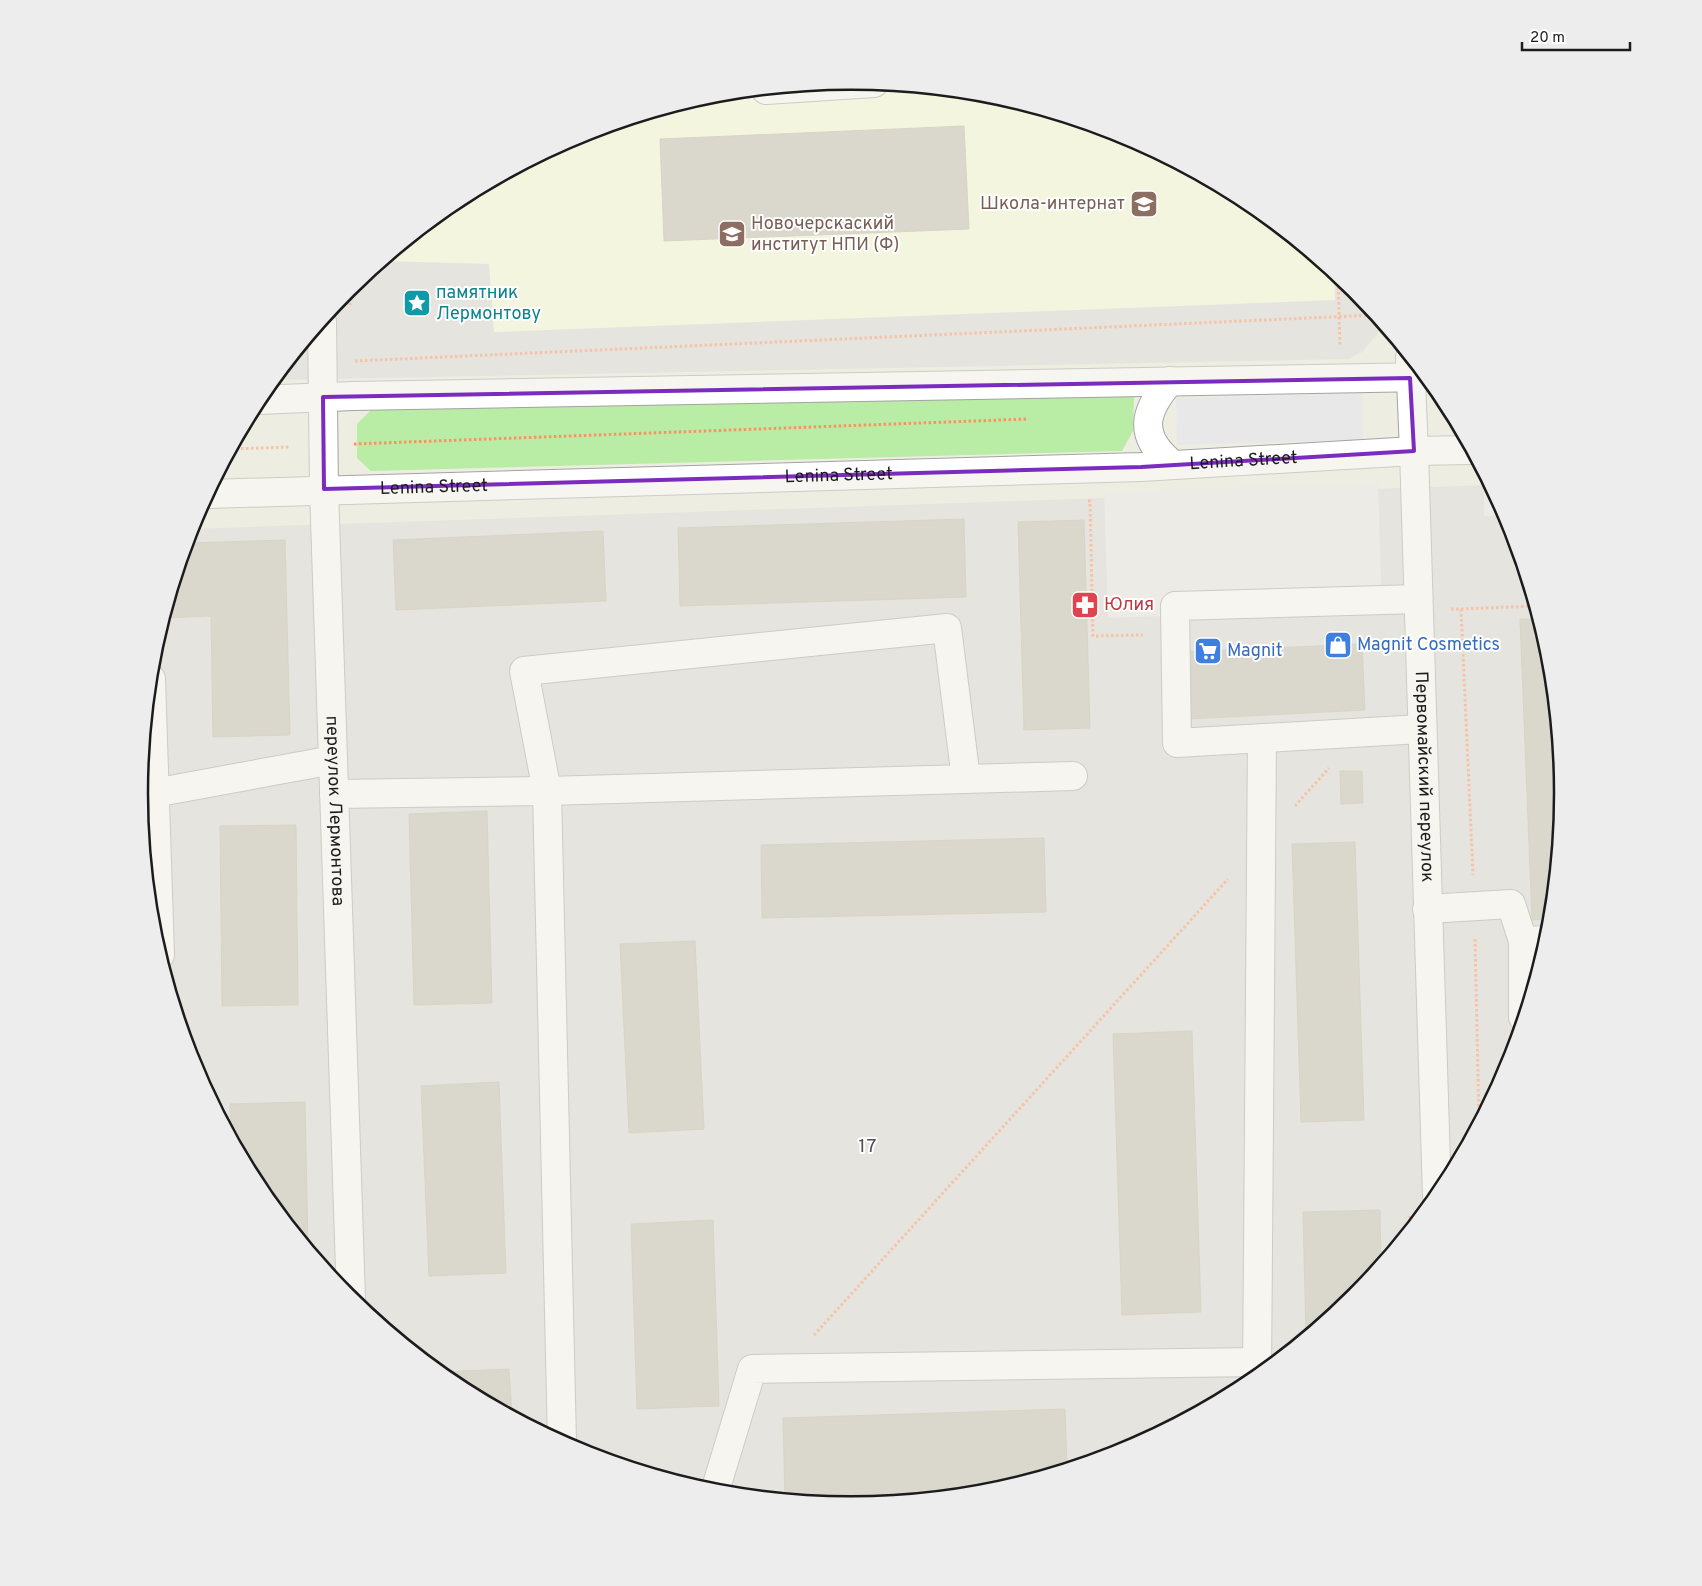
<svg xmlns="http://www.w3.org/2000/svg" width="1702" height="1586" font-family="Overpass,sans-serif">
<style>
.residential{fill:#dad9d9}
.education{fill:#f8ffda}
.grass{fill:#b9eca4}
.parking{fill:#e8e8e8}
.building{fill:#c2bcb1;stroke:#c1b6a3}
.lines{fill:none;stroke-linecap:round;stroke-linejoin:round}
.minor-casing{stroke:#a3a3a3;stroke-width:30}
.path{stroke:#ff9062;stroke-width:3;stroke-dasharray:2.5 2.5;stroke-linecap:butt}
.minor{stroke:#fff;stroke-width:28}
.marked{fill:none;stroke:#7b2cbf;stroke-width:4;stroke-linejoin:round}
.labels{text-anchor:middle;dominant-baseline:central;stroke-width:4;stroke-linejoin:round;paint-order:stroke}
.education-label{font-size:18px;fill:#785e54;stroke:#fff;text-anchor:end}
.culture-label{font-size:18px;fill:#0d838f;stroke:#fff;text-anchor:start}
.street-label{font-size:18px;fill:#1c1c1c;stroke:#fff}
.health-label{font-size:18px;fill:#be3a42;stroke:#fff;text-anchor:start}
.shop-label{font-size:18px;fill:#366cbe;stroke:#fff;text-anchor:start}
.neighbourhood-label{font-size:19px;letter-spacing:1px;fill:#4f4f4f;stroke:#fff}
.rim{fill:none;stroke:#1c1c1c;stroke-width:2.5}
</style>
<rect width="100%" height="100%" fill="#eeede1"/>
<g class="residential">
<polygon points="712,95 990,95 1124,136 1247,201 1354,290 1382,323 1380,331 1362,352 1349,359 274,380 348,290 456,201 579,135"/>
<polygon points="1489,485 1509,521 1549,654 1563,793 1549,932 1508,1066 1443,1189 1354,1296 1246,1385 1123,1451 990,1491 851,1505 712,1491 578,1450 455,1385 348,1296 259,1188 193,1065 153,932 139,793 153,654 191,529"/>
</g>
<polygon class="education" points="851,81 990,95 1124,136 1247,201 1334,273 1335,300 494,332 489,264 382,261 456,201 579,135 712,95"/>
<polygon class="grass" points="1120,384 1134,397 1133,431 1122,451 371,471 357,458 357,424 372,409"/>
<g class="parking">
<polygon points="1362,393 1363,440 1177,445 1176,398"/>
<polygon points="1484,474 1506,516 1484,516"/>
<polygon points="1378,482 1382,608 1108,618 1104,492"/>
</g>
<g class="building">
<polygon points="964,126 969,229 664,241 660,139"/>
<polygon points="964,519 966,597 680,606 678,528"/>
<polygon points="1084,520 1090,728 1024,730 1018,522"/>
<polygon points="603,531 606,601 396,610 393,540"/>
<polygon points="285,540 290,735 213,737 211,616 164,618 187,543"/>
<polygon points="1520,619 1538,619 1549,654 1563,793 1550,919 1532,920"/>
<polygon points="1362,644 1365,710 1188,719 1185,652"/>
<polygon points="1340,771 1362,771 1363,803 1341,804"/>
<polygon points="487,811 492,1003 414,1005 409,814"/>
<polygon points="296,825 298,1005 222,1006 220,826"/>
<polygon points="1044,838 1046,912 762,918 761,845"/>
<polygon points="1355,842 1364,1120 1301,1122 1292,844"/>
<polygon points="695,941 704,1129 629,1133 620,944"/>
<polygon points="1192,1031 1201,1312 1122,1315 1113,1034"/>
<polygon points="499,1082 506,1273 429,1276 421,1086"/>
<polygon points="305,1102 308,1248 259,1188 231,1135 230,1104"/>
<polygon points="1380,1210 1381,1264 1354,1296 1306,1336 1303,1212"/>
<polygon points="713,1220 719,1406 637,1409 631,1224"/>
<polygon points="509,1369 512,1415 455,1385 440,1372"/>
<polygon points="1065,1409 1067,1468 990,1491 785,1498 783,1418"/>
</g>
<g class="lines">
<g class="minor-casing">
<g id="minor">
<polyline points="766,90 874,83"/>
<path id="s1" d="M 322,322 L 324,489 L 351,1299"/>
<path id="s2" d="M 1410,357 L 1414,451 L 1437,1196"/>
<path d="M 1170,381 C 1143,412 1138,436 1172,464"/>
<polyline points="258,400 353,396 1426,377"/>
<path id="s3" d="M 208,494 L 1141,467 L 1414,451 L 1471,450"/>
<polyline points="1418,599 1175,606 1177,743 1421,729"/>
<polyline points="151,679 160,955"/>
<polyline points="966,779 947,628 524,671 547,791 1073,776"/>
<polyline points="154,793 333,760"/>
<polyline points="334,794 547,791 562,1442"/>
<polyline points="1427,909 1511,904 1523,941"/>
<polyline points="1523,1017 1523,941 1547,940"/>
<polyline points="1257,1376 1262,738"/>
<polyline points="715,1491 752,1369 1257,1362"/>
</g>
</g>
<g class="path">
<polyline points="1338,277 1340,346"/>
<polyline points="350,288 350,305"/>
<polyline points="355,361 1375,315"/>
<polyline points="354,444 1028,419"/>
<polyline points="231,449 291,447"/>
<polyline points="1088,501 1090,501 1093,636 1143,635"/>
<polyline points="1451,609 1461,609 1473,875"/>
<polyline points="1461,609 1534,606"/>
<polyline points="1295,806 1329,768"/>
<polyline points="1475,939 1479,1121"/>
<polyline points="1410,1216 1411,1228"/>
<polyline points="814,1335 1228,879"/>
</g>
<use href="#minor" class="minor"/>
</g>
<path d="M0 0H1702V1586H0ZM 1410,378 L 1414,451 L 1141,467 L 324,489 L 323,397 Z" fill="#eeede1" fill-opacity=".55" fill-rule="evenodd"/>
<path class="marked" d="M 1410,378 L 1414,451 L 1141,467 L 324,489 L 323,397 Z"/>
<defs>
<g id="school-square" transform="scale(1.4375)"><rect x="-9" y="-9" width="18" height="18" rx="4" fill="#8d6e63" stroke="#fff"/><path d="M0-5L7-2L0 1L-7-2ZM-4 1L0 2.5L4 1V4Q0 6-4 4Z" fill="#fff"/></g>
<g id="university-square" transform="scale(1.4375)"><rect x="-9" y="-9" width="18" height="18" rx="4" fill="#8d6e63" stroke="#fff"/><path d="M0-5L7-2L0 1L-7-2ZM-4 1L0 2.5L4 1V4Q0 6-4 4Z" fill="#fff"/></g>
<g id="sight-square" transform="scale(1.4375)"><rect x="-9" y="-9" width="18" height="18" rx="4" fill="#0f9aa8" stroke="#fff"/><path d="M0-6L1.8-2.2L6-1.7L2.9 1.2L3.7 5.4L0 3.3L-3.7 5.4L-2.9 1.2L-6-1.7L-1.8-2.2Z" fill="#fff"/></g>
<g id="pharmacy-square" transform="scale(1.4375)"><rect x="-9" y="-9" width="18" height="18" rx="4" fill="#e0444e" stroke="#fff"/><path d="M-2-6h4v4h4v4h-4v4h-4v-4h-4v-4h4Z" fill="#fff"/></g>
<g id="shop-square" transform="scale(1.4375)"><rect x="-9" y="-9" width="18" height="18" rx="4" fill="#3f7fe0" stroke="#fff"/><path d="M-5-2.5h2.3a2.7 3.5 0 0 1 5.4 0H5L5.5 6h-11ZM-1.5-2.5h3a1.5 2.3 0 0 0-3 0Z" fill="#fff"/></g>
<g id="supermarket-square" transform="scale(1.4375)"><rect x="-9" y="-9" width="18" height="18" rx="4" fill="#3f7fe0" stroke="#fff"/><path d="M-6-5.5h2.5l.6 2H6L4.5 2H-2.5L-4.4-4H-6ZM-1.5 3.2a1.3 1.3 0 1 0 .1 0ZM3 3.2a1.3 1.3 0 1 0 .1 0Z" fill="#fff"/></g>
</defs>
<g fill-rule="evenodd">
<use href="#school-square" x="1144" y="204"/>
<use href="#university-square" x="732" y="234"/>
<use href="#sight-square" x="417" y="303"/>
<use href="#pharmacy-square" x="1085" y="605"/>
<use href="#shop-square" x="1338" y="645"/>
<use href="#supermarket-square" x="1208" y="651"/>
</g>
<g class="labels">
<g class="education-label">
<text x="1125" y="204">Школа-интернат</text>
<text x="751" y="224" text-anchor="start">Новочерскаский<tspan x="751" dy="21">институт НПИ (Ф)</tspan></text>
</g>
<g class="culture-label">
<text x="436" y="293">памятник<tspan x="436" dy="21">Лермонтову</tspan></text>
</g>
<g class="street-label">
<text stroke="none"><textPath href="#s3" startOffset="1036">Lenina Street</textPath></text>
<text stroke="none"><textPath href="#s3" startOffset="631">Lenina Street</textPath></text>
<text stroke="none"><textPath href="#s3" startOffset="226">Lenina Street</textPath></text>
<text stroke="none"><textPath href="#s2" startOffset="420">Первомайский переулок</textPath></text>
<text stroke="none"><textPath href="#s1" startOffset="489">переулок Лермонтова</textPath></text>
</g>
<g class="health-label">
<text x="1104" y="605">Юлия</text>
</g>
<g class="shop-label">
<text x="1357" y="645">Magnit Cosmetics</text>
<text x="1227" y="651">Magnit</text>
</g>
<g class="neighbourhood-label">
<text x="868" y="1147">17</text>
</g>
</g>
<path d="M0 0H1702V1586H0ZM148 793a703 703 0 1 1 1406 0a703 703 0 1 1-1406 0Z" fill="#ededed" fill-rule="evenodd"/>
<path class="rim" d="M148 793a703 703 0 1 1 1406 0a703 703 0 1 1-1406 0Z"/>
<path d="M1522 42v8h108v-8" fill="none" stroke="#1c1c1c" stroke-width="2.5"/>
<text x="1530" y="42" font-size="15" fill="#1c1c1c" stroke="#ffffff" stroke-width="4" paint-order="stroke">20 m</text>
</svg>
